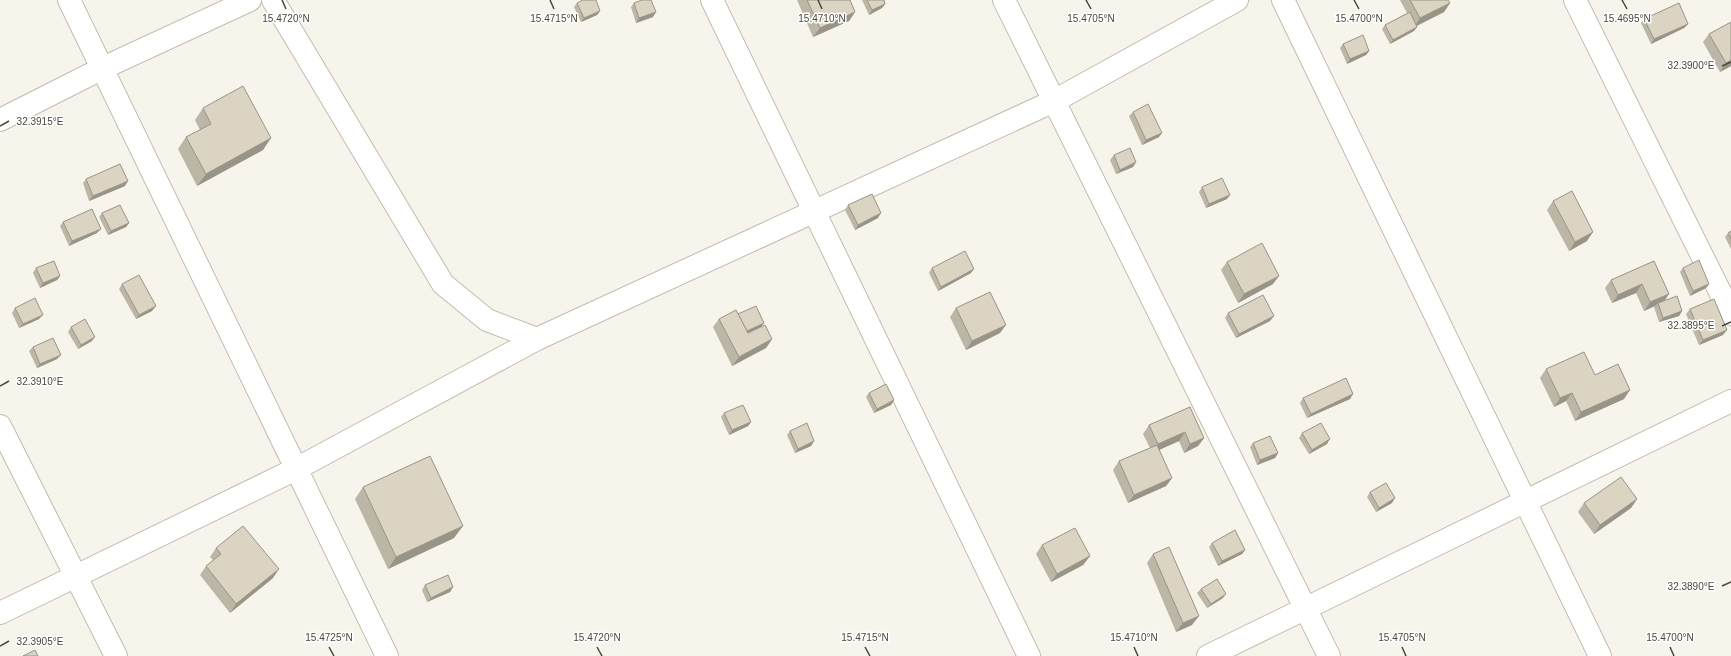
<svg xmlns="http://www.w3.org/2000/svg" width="1731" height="656" font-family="Helvetica,sans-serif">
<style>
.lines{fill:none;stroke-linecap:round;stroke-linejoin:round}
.minor-casing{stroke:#c2bdad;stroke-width:24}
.minor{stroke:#fff;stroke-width:22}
.wall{fill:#bcb6a7}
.shaded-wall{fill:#999488}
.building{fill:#dbd4c2;stroke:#999488}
.ticks{fill:none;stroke:#4a4638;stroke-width:1.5}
.ticks-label{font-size:10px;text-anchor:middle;fill:#4a4638;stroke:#fff;stroke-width:3;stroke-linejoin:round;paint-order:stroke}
</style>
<rect width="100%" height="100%" fill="#f6f4eb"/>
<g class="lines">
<g class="minor-casing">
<g id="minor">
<polyline points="69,0 387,656"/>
<polyline points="273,0 443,284 487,320 537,339 1054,101 1237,0"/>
<polyline points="712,0 1029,656"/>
<polyline points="1004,0 1329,656"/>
<polyline points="1283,0 1600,656"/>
<polyline points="1575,0 1731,314"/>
<polyline points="0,120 103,68 250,0"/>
<polyline points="0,426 116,656"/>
<polyline points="0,613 296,469 537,339"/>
<polyline points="1208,656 1731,401"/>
</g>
</g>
<use href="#minor" class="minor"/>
</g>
<g class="wall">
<polygon points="797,0 850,0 855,12 849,21 813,37"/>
<polygon points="862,0 884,0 885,4 882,8 869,15"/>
<polygon points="1400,0 1448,0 1450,3 1444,12 1417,26 1417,27 1414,31 1390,44 1382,29 1385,25 1407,13"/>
<polygon points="577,3 600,11 597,15 581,22 574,7"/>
<polygon points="634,3 653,17 636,23 631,7"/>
<polygon points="1644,19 1688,24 1684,28 1651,44 1641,23"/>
<polygon points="1731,22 1731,66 1720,72 1703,42 1709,34"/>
<polygon points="1343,44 1369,51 1366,55 1347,64 1340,48"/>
<polygon points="203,108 263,150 197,186 178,149 186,137 200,130 195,120"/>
<polygon points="1133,112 1159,137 1142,145 1129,116"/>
<polygon points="1114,155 1136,162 1133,167 1116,174 1110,160"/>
<polygon points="86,179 125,186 89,201 83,183"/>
<polygon points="1202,187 1227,199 1206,208 1199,192"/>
<polygon points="1553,201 1587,241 1569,251 1547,210"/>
<polygon points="848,205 878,218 855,230 845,210"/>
<polygon points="102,213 129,223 126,227 108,235 99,217"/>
<polygon points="63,222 97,233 69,246 60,226"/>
<polygon points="1731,231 1731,249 1725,237 1728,233"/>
<polygon points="1654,261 1665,301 1682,311 1679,316 1659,322 1654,307 1655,306 1644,311 1636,293 1612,303 1605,288 1611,280"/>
<polygon points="1227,262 1273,284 1238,303 1221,270"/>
<polygon points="36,268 60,276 57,280 40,288 33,273"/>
<polygon points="932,268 971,273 938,291 929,273"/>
<polygon points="1683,268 1709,284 1706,288 1690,296 1680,272"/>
<polygon points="122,284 152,311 136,319 119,289"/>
<polygon points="15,308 39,319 19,328 12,313"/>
<polygon points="956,308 1000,333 966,350 950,317"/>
<polygon points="1690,309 1723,335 1699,345 1686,314"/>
<polygon points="1228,313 1270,321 1236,338 1225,318"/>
<polygon points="738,314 764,323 761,327 772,339 766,348 732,366 713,327 719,319"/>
<polygon points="71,327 92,341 78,349 68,332"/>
<polygon points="33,347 57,359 37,368 29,351"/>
<polygon points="1546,369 1595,375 1624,399 1575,421 1566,401 1554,407 1540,378"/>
<polygon points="869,393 894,400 891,405 874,413 866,397"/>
<polygon points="1353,394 1350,399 1307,418 1300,403 1303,398"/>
<polygon points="1190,407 1204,438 1198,446 1184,453 1179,441 1159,450 1172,478 1166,486 1128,503 1113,470 1119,461 1150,448 1143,434 1149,425"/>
<polygon points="724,413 751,422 748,426 729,435 721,417"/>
<polygon points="790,431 814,441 811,446 795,453 787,435"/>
<polygon points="1302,433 1327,444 1309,454 1299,438"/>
<polygon points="1253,443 1278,453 1275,458 1257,465 1250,447"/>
<polygon points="363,487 454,538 388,569 355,499"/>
<polygon points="1370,492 1392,503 1376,512 1367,497"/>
<polygon points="1637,499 1631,508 1594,534 1578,512 1584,503"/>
<polygon points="1212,543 1245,550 1242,554 1218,566 1209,547"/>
<polygon points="1042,545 1090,556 1083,565 1051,582 1036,554"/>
<polygon points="216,548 273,578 230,613 200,575 206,566 213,560 210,557"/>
<polygon points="1153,554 1192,625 1176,632 1147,563"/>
<polygon points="425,585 453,587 450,592 427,602 422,590"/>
<polygon points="1201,589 1223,598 1207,608 1197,593"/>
</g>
<g class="shaded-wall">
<polygon points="1450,3 1444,12 1414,27 1420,18"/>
<polygon points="885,4 882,8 869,15 872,10"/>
<polygon points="600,11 597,15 581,22 584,18"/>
<polygon points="656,12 653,17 636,23 639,18"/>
<polygon points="855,12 849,21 813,37 820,28"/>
<polygon points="1688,24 1684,28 1651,44 1654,39"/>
<polygon points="1417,27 1414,31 1390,44 1393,40"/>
<polygon points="1369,51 1366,55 1347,64 1350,59"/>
<polygon points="1731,60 1731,66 1720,72 1726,63"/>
<polygon points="1162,133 1159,137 1142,145 1146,140"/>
<polygon points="271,138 263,150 197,186 206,174"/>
<polygon points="1136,162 1133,167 1116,174 1120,170"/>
<polygon points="128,181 125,186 89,201 93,196"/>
<polygon points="1230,195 1227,199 1206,208 1209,204"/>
<polygon points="881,213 878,218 855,230 858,225"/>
<polygon points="129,223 126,227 108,235 111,231"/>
<polygon points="101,229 97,233 69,246 72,241"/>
<polygon points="1593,232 1587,241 1569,251 1575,242"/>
<polygon points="974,269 971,273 938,291 941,287"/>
<polygon points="60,276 57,280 40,288 43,283"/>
<polygon points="1279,276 1273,284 1238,303 1244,294"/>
<polygon points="1642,284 1636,293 1612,303 1618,295"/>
<polygon points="1709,284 1706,288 1690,296 1693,291"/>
<polygon points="1669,294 1663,303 1658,303 1655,306 1644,311 1650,302"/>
<polygon points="156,306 152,311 136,319 139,315"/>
<polygon points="1682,311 1679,316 1659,322 1663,318"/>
<polygon points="43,315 39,319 19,328 23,324"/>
<polygon points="1274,316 1270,321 1236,338 1239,334"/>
<polygon points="764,323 761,327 742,336 745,332"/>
<polygon points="1006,325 1000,333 966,350 972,341"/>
<polygon points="1727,330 1723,335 1699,345 1703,340"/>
<polygon points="95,337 92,341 78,349 81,345"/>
<polygon points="772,339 766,348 732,366 739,357"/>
<polygon points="61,355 57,359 37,368 40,364"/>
<polygon points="1630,390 1624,399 1575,421 1581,412"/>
<polygon points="1572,393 1566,401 1554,407 1560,398"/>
<polygon points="1353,394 1350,399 1307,418 1311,414"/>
<polygon points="894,400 891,405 874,413 877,409"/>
<polygon points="751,422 748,426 729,435 732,430"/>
<polygon points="1185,432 1179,441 1152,453 1158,444"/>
<polygon points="1204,438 1198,446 1184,453 1190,444"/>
<polygon points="1330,439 1327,444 1309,454 1312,450"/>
<polygon points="814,441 811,446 795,453 798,449"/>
<polygon points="1278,453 1275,458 1257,465 1260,460"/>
<polygon points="1172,478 1166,486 1128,503 1134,495"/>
<polygon points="1395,498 1392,503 1376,512 1379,508"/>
<polygon points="1637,499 1631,508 1594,534 1600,525"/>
<polygon points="463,526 454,538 388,569 396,557"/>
<polygon points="1245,550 1242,554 1218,566 1222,561"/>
<polygon points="1090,556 1083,565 1051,582 1057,574"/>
<polygon points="279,569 273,578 230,613 236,604"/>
<polygon points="453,587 450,592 427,602 431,598"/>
<polygon points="1226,594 1223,598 1207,608 1211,604"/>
<polygon points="1199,616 1192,625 1176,632 1183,623"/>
</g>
<g class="building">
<polygon points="583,0 596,0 600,11 584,18 577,3"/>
<polygon points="642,0 651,0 656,12 639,18 634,3"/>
<polygon points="807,0 850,0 855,12 820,28"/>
<polygon points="867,0 884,0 885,4 872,10"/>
<polygon points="1410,0 1448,0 1450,3 1420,18"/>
<polygon points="1679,3 1688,24 1654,39 1644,19"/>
<polygon points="1410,12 1417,27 1393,40 1385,25"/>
<polygon points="1731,22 1731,60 1726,63 1709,34"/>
<polygon points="1363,35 1369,51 1350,59 1343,44"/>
<polygon points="243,86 271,138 206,174 186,137 211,124 203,108"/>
<polygon points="1148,104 1162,133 1146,140 1133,112"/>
<polygon points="1130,148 1136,162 1120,170 1114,155"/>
<polygon points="120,164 128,181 93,196 86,179"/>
<polygon points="1222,178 1230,195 1209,204 1202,187"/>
<polygon points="1572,191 1593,232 1575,242 1553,201"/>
<polygon points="872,194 881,213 858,225 848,205"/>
<polygon points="120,205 129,223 111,231 102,213"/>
<polygon points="92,209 101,229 72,241 63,222"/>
<polygon points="1731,231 1731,239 1728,233"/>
<polygon points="1262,243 1279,276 1244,294 1227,262"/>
<polygon points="965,251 974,269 941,287 932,268"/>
<polygon points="1699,260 1709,284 1693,291 1683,268"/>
<polygon points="54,261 60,276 43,283 36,268"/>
<polygon points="1654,261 1669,294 1650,302 1642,284 1618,295 1611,280"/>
<polygon points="139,275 156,306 139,315 122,284"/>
<polygon points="990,292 1006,325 972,341 956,308"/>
<polygon points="1263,295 1274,316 1239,334 1228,313"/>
<polygon points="1677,296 1682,311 1663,318 1658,303"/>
<polygon points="35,298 43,315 23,324 15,308"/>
<polygon points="1714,299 1727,330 1703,340 1690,309"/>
<polygon points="756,306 764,323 747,331 738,314"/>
<polygon points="736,310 748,333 765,325 772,339 739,357 719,319"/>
<polygon points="85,319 95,337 81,345 71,327"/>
<polygon points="53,338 61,355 40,364 33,347"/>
<polygon points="1584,352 1595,375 1618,364 1630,390 1581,412 1572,393 1560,398 1546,369"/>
<polygon points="1346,378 1353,394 1311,414 1303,398"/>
<polygon points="886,384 894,400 877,409 869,393"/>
<polygon points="743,405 751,422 732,430 724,413"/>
<polygon points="1190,407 1204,438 1190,444 1185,432 1158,444 1149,425"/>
<polygon points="807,423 814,441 798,449 790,431"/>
<polygon points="1321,423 1330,439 1312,450 1302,433"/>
<polygon points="1270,436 1278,453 1260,460 1253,443"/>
<polygon points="1157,445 1172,478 1134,495 1119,461"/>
<polygon points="430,456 463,526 396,557 363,487"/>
<polygon points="1621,477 1637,499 1600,525 1584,503"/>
<polygon points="1386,483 1395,498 1379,508 1370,492"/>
<polygon points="243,526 279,569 236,604 206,566 221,554 216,548"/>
<polygon points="1075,528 1090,556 1057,574 1042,545"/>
<polygon points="1235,530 1245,550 1222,561 1212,543"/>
<polygon points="1169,547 1199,616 1183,623 1153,554"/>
<polygon points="448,575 453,587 431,598 425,585"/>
<polygon points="1217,579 1226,594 1211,604 1201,589"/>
<polygon points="35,650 38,656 23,656"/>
</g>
<path class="ticks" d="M 282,0 L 286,9M 550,0 L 554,9M 818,0 L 822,9M 1086,0 L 1091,9M 1354,0 L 1359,9M 1622,0 L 1627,9M 1722,66 L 1731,62M 0,126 L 9,121M 1722,326 L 1731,322M 0,386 L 9,381M 1722,586 L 1731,582M 0,646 L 9,641M 329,647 L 334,656M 597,647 L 602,656M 865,647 L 870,656M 1134,647 L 1138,656M 1402,647 L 1406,656M 1670,647 L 1674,656"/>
<g class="ticks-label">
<text x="286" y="22">15.4720°N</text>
<text x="554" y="22">15.4715°N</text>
<text x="822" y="22">15.4710°N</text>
<text x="1091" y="22">15.4705°N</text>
<text x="1359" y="22">15.4700°N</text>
<text x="1627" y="22">15.4695°N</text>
<text x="1691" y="69">32.3900°E</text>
<text x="40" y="125">32.3915°E</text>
<text x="1691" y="329">32.3895°E</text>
<text x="40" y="385">32.3910°E</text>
<text x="1691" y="590">32.3890°E</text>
<text x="329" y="641">15.4725°N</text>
<text x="597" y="641">15.4720°N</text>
<text x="865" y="641">15.4715°N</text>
<text x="1134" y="641">15.4710°N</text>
<text x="1402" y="641">15.4705°N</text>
<text x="1670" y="641">15.4700°N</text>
<text x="40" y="645">32.3905°E</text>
</g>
</svg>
